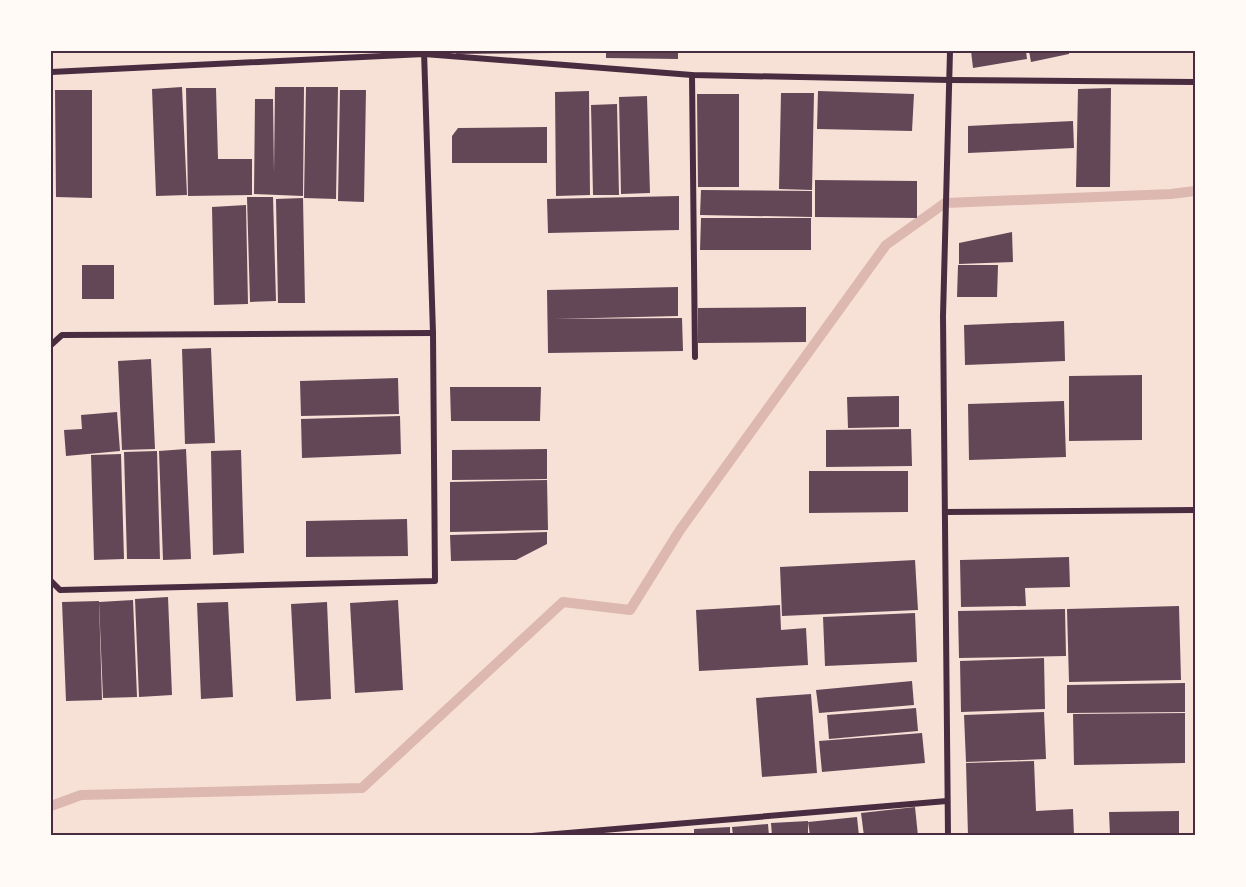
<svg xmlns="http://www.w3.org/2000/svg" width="1246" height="887" font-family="'IBM Plex Sans',sans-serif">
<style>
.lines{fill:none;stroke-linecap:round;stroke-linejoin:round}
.stream{stroke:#dcb8b0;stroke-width:10}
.building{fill:#644757}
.minor{stroke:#4a2c40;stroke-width:6}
.neatline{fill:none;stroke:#4a2c40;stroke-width:2}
</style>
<rect width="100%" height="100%" fill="#f7e1d7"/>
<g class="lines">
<polyline class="stream" points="51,806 81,795 362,788 563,602 630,610 680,530 886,245 945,203 1171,194 1195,191"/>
</g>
<g class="building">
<polygon points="456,51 554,51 554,53 456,54"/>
<polygon points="606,51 678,51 678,59 606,58"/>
<polygon points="971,51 1026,51 1027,59 973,68"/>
<polygon points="1029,51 1069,51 1069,54 1031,62"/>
<polygon points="182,87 187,195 156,196 152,89"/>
<polygon points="275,87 304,87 303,196 254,194 255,99 273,99 274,173"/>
<polygon points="306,87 338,87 336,199 304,198"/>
<polygon points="186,88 216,88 218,159 252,159 252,195 188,196"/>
<polygon points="1111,88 1110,187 1076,187 1078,89"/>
<polygon points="55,90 92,90 92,198 56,197"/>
<polygon points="340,90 366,90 364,202 338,201"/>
<polygon points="589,91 590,195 556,196 555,92"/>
<polygon points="818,91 914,94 912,131 817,129"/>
<polygon points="781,93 814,93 812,190 779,189"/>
<polygon points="697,94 739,94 739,187 698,187"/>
<polygon points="647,96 650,193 621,194 619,97"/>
<polygon points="617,104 619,195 593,195 591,105"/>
<polygon points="1073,121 1074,148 968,153 968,126"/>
<polygon points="547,127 547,163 452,163 452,136 458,128"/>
<polygon points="815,180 917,181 917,218 815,217"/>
<polygon points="701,190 812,191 812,217 700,215"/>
<polygon points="679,196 679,230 548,233 547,199"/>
<polygon points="247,197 273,197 276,301 250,302"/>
<polygon points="303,198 305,303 278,303 276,199"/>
<polygon points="246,205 248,304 214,305 212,207"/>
<polygon points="701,218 811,218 811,250 700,250"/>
<polygon points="1012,232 1013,262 959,264 959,243"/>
<rect x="82" y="265" width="32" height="34"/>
<polygon points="958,265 998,265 997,297 957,297"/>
<polygon points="678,287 678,316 554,319 682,318 683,351 548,353 547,290"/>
<polygon points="806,307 806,342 698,343 698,308"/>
<polygon points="1064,321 1065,361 965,365 964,325"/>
<polygon points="211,348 215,443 185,444 182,349"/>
<polygon points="151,359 155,449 122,450 118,361"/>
<polygon points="1142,375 1142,440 1069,441 1069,376"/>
<polygon points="398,378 399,414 301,416 300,381"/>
<polygon points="450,387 541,387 540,421 451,421"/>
<polygon points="899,396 899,427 848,428 847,397"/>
<polygon points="1064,401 1066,457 969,460 968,404"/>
<polygon points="117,412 120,451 66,456 64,430 82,429 81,415"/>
<polygon points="400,416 401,454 302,458 301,419"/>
<polygon points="911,429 912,466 826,467 826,430"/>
<polygon points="186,449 191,559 163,560 159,451"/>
<polygon points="547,449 547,479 452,480 452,450"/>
<polygon points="241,450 244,553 213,555 211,451"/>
<polygon points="157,451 160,559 127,559 124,452"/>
<polygon points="121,454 124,559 94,560 91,455"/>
<polygon points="809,471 908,471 908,512 809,513"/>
<polygon points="547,480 548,530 450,532 450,482"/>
<polygon points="407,519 408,556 306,557 306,521"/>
<polygon points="547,532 547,544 516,560 451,561 450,535"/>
<polygon points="1069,557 1070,587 1025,588 1026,606 961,607 960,560"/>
<polygon points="915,560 918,610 782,616 780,567"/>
<polygon points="168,597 172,695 139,697 135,599"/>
<polygon points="133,600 137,697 103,698 99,602"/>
<polygon points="398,600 403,690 355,693 350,603"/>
<polygon points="99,601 102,700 66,701 62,602"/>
<polygon points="228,602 233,697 201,699 197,603"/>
<polygon points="327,602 331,699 296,701 291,604"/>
<polygon points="780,605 781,630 806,628 808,665 699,671 696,610"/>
<polygon points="1179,606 1181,680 1069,682 1067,609"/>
<polygon points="1065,609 1066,656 959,658 958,611"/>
<polygon points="915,613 917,662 825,666 823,617"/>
<polygon points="1044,658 1045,709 961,712 960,661"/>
<polygon points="912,681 914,705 819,713 816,690"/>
<polygon points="1185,683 1185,712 1067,713 1067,685"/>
<polygon points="811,694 817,773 762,777 756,698"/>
<polygon points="916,708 918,731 829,739 827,715"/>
<polygon points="1044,712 1046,759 966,762 964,715"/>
<polygon points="1185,713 1185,763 1074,765 1073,714"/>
<polygon points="922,733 925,763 822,772 819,741"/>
<polygon points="1034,761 1036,811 1073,809 1074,836 968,836 966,763"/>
<polygon points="915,807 918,836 864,836 861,813"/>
<polygon points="1179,811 1179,835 1110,835 1109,812"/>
<polygon points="857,817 859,836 810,836 808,822"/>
<polygon points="808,821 808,836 772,836 771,823"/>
<polygon points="768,824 769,836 733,836 732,827"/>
<polygon points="730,827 730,836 694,836 694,829"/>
</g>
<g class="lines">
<g class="minor">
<polyline points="51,72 424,54 692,75 950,80 1195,82"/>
<polyline points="692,75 695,357"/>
<polyline points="51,345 62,335 433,333"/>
<polyline points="945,512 1195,510"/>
<polyline points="51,581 60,590 435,581 433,333 424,51"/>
<polyline points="532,836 947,801"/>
<polyline points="948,836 943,316 950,51"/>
</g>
</g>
<rect width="1246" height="887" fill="none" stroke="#fffaf5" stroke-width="105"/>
<rect x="52" y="52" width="1142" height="782" class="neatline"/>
</svg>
